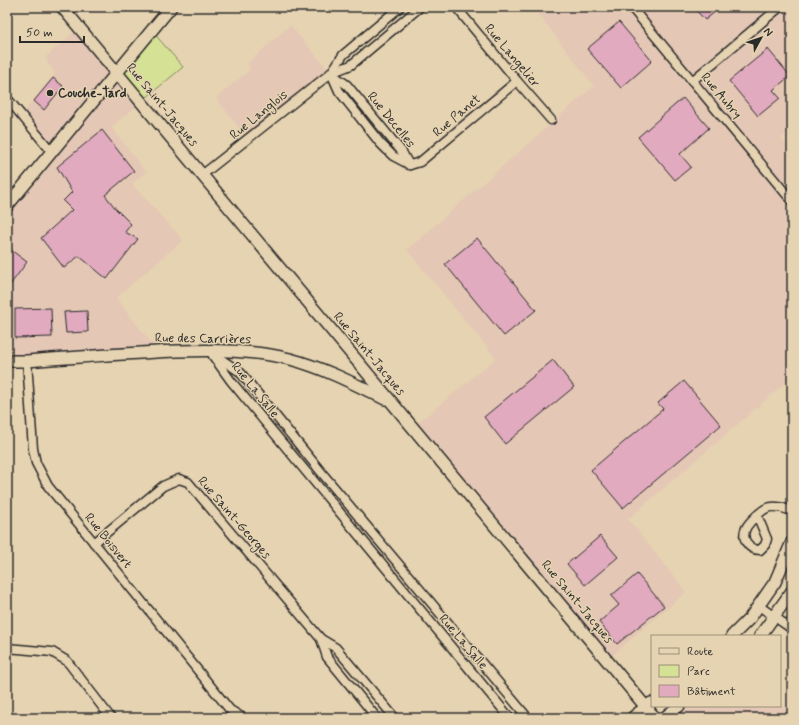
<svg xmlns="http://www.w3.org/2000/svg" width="799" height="725" font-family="Mynerve,sans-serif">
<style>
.built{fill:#e4c7b5}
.green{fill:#d5e194;stroke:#808660}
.building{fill:#e1aabf;stroke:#2b2b2b}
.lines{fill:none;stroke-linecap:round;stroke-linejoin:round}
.street-casing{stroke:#2b2b2b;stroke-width:11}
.secondary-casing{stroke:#2b2b2b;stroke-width:14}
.street{stroke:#e6d3b1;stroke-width:8}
.secondary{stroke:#e6d3b1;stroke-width:11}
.poi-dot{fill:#2b2b2b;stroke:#e6d3b1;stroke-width:1.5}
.labels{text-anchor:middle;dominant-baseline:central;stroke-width:3;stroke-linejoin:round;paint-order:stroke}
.street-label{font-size:13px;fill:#2b2b2b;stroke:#e6d3b1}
.poi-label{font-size:13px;font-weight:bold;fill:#2b2b2b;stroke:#e6d3b1;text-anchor:start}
</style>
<rect width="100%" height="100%" fill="#e6d3b1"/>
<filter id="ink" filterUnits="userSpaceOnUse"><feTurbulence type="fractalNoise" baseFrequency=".025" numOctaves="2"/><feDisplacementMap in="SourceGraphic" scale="8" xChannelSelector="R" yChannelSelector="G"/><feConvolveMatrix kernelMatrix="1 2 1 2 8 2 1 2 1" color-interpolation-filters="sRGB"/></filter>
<g filter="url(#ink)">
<g class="built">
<polygon points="533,7 792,7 792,128 781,138 792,151 792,377 628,519 686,592 607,660 412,428 496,358 407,250 594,86"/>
<polygon points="290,25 331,73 248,139 216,98 250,70 248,63"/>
<polygon points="79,27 141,102 111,127 146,172 132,184 183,240 116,298 158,352 7,361 7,206 52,152 21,115 55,74 45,58"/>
<polygon points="780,702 792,718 664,718 679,706 759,706 761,709 765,706 780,706"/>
</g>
<polygon class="green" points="152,31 183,67 141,102 117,73"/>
<g class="building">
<polygon points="693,7 721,7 705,20"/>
<polygon points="619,22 652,61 621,88 587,49"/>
<polygon points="768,49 790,76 773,90 780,98 758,116 729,81"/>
<polygon points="53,78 63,86 44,110 34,101"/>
<polygon points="683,98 709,128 680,154 691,167 675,180 638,137"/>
<polygon points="102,130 134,171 105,195 116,209 131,224 125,232 138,239 107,279 79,256 64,268 41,238 72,210 63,201 72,192 57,167"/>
<polygon points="477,238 536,310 504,336 445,264"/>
<polygon points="7,247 27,262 7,289"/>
<polygon points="51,308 52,337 15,338 15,309"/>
<polygon points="87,311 88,332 66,333 64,312"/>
<polygon points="553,360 574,387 505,444 484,417"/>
<polygon points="684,381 721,425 623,508 591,470 663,409 658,403"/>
<polygon points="600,536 618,557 585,585 567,564"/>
<polygon points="637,574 664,606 617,644 599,622 619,605 611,596"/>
</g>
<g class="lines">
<g class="street-casing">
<g id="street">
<polyline points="456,7 517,81 551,120"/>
<polyline points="631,7 792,201"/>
<polyline points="331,73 339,91 380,143 393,156 410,165"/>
<polyline points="331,73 351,65 420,7"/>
<polyline points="332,74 347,85 402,152 409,165"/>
<polyline points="692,81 780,7"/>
<polyline points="7,98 52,152"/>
<polyline points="410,165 420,162 517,81"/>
<polyline points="202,175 331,73 343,55 400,7"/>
<polyline points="209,351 240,372 322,473 528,718"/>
<polyline points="213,356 231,381 510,718"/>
<polyline points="27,361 33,449 36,463 48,486 230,710 243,718"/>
<path d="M 757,515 L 767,539 L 765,545 L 760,550 C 748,550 741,538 746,528 C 749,522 762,510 767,508 C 775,505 784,508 792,511"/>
<polyline points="94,543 163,486 179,479 188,482 321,639 336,648 395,718"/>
<polyline points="759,606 792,629"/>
<polyline points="321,639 327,657 377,718"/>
<polyline points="7,648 52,652 67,661 111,718"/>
</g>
</g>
<g class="secondary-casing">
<g id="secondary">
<polyline points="62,7 655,718"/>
<polyline points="7,206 171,7"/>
<path d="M 7,361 L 27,361 C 77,357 128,353 178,351 C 216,350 254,350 290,359 C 324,368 355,384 385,399"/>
<polyline points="732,636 750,618 775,582 792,542"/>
<polyline points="760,636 792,591"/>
<polyline points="632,718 651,703"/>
<polyline points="664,718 679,706"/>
</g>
</g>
<use href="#street" class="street"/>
<use href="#secondary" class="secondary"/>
</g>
</g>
<circle class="poi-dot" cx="50" cy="93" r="4"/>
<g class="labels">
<g class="street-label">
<text transform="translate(512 56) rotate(50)">Rue Langelier</text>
<text transform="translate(721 96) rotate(50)">Rue Aubry</text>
<text transform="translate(162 105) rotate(50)">Rue Saint-Jacques</text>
<text transform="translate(259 115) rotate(-39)">Rue Langlois</text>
<text transform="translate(457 116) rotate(-40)">Rue Panet</text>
<text transform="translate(391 120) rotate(51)">Rue Decelles</text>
<text transform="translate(203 339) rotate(1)">Rue des Carrières</text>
<text transform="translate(369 354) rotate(50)">Rue Saint-Jacques</text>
<text transform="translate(255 390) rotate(51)">Rue La Salle</text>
<text transform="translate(234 518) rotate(49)">Rue Saint-Georges</text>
<text transform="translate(108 541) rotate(51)">Rue Boisvert</text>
<text transform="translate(577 602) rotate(50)">Rue Saint-Jacques</text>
<text transform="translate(463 642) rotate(50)">Rue La Salle</text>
</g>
<g class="poi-label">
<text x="58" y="93">Couche-Tard</text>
</g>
</g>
<rect width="799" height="725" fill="none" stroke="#e6d3b1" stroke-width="24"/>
<rect x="12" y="12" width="775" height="701" fill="none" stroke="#2b2b2b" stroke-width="1.5" filter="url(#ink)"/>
<rect x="651" y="635" width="130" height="72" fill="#e6d3b1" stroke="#9b907b"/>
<rect x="659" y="648" width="20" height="6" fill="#e6d3b1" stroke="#9b907b"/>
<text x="687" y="655" font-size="12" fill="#2b2b2b">Route</text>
<rect x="659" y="665" width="20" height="12" fill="#d5e194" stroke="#9b907b"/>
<text x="687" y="675" font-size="12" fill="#2b2b2b">Parc</text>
<rect x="659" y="685" width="20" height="12" fill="#e1aabf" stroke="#9b907b"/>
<text x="687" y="695" font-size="12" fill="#2b2b2b">Bâtiment</text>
<g transform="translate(761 38) rotate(50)" stroke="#e6d3b1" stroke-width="3" paint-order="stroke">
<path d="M0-3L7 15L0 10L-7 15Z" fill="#2b2b2b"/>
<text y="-6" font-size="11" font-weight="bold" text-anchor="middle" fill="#2b2b2b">N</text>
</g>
<path d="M20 36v6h64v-6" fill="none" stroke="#2b2b2b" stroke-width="2"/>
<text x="26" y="36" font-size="12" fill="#2b2b2b" stroke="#e6d3b1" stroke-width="3" paint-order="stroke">50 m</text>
</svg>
